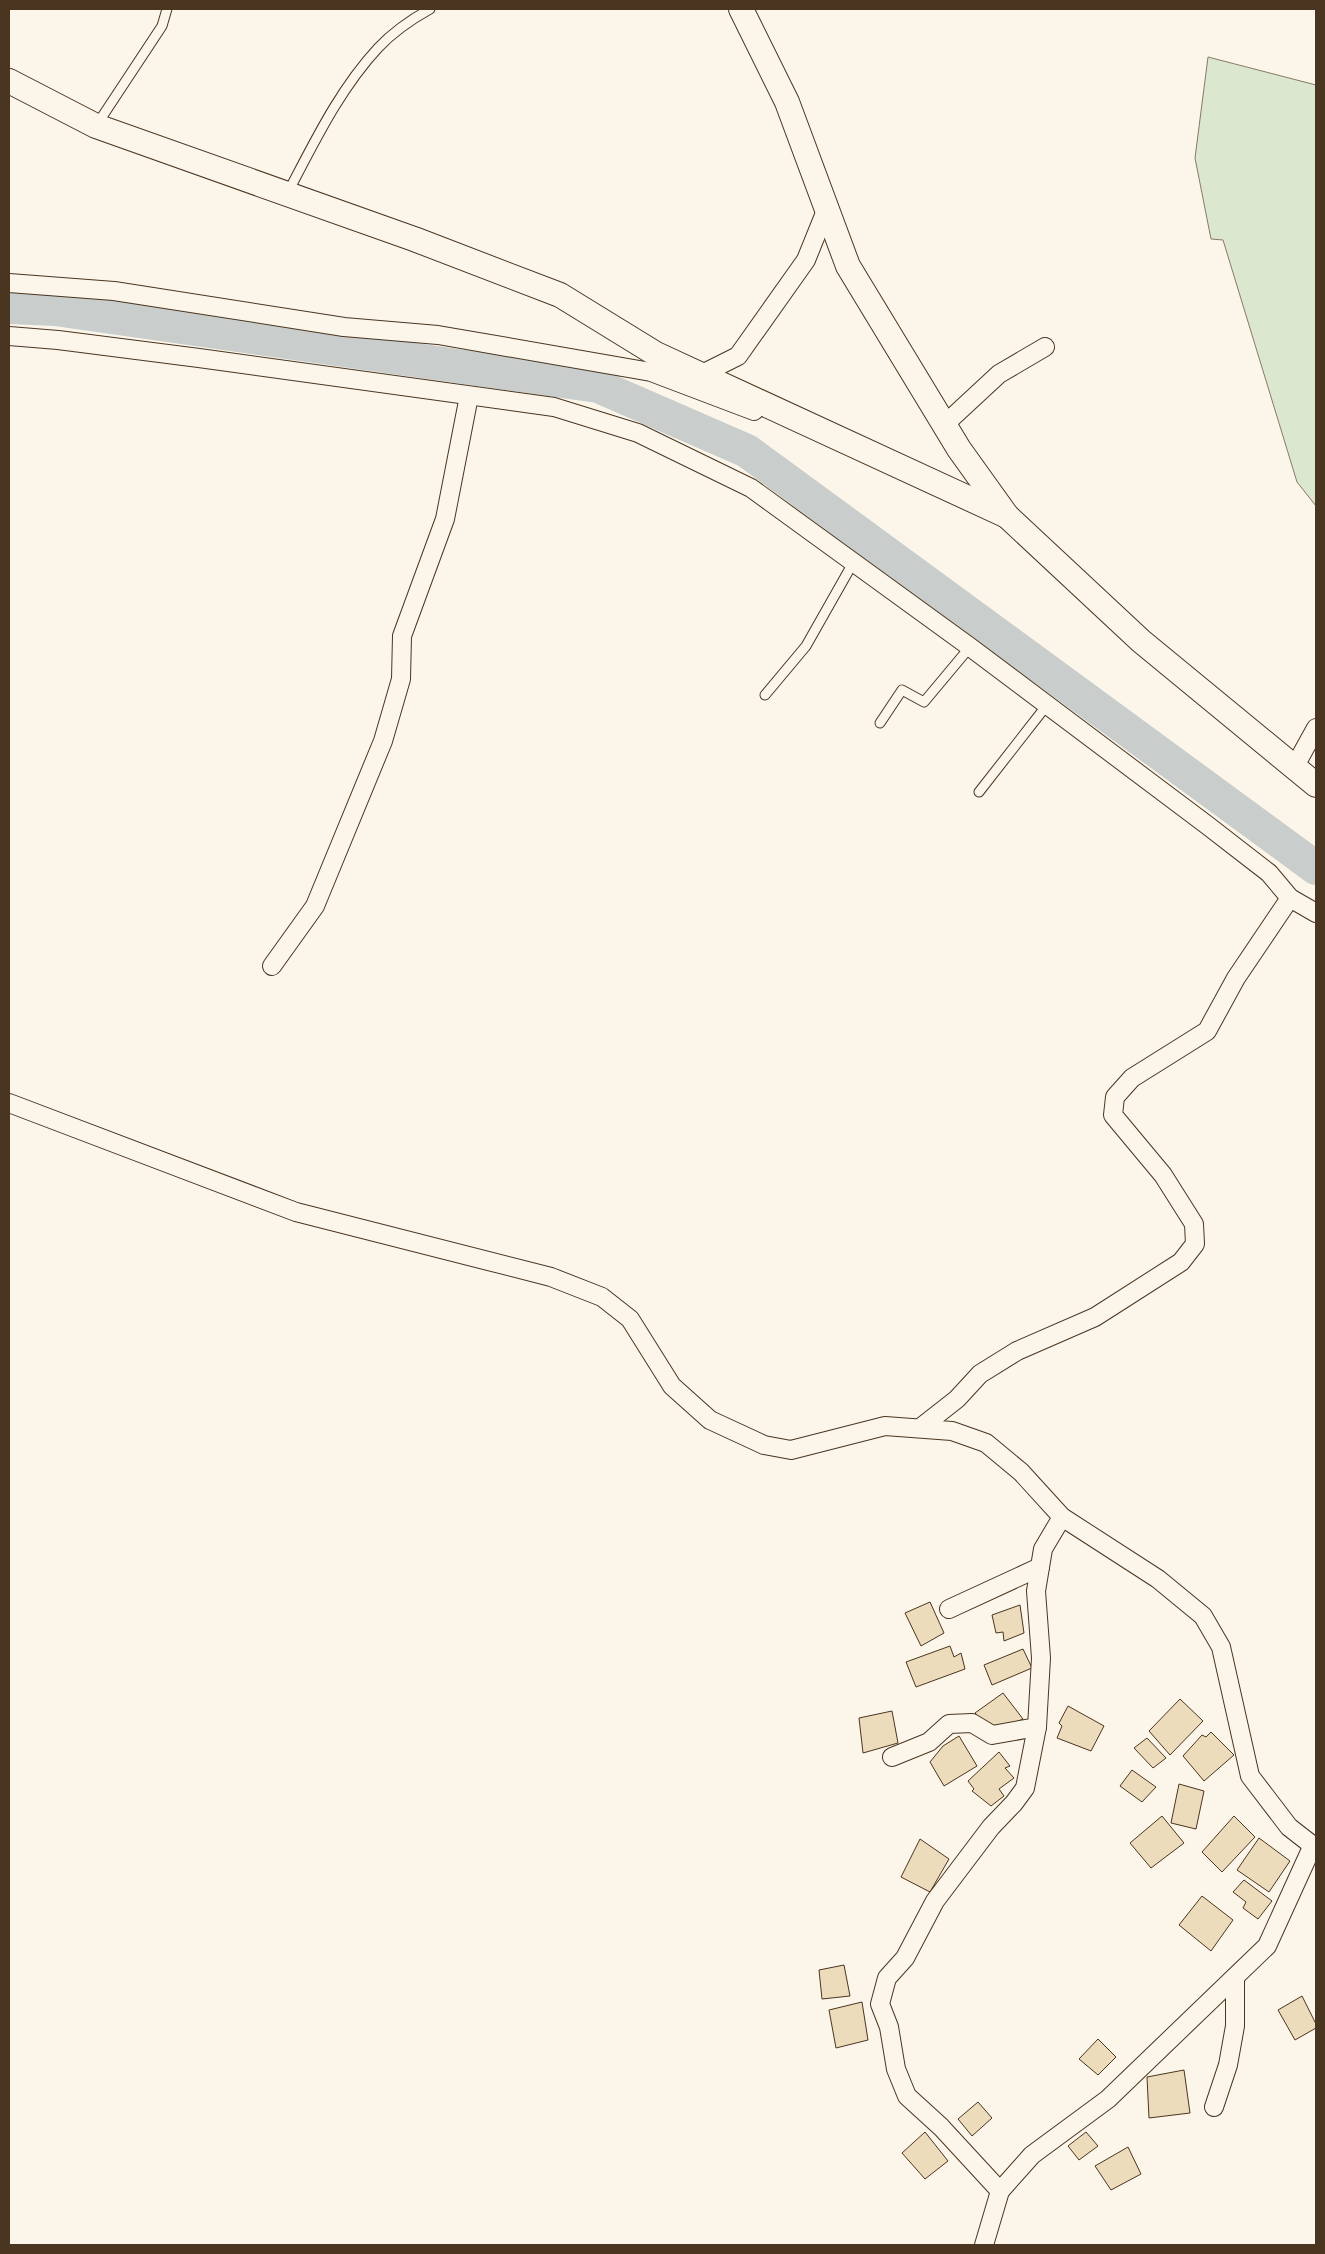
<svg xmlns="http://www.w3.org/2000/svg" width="1325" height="2254" font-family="'Fira Sans',sans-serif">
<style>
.green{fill:#dce7d0;stroke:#887966}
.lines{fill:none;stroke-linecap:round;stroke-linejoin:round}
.river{stroke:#c9cecd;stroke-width:34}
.building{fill:#ecdcbc;stroke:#4a3520}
.lane-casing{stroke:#4a3520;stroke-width:11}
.street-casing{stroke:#4a3520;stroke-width:20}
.secondary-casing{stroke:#4a3520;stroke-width:26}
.lane{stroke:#fbf6e9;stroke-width:9}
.street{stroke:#fbf6e9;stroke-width:18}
.secondary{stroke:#fbf6e9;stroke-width:24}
</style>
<rect width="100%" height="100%" fill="#fbf6e9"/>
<polygon class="green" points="1208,57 1316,85 1316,506 1297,482 1223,240 1211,239 1195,158"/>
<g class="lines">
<polyline class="river" points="9,307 55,309 598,386 747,451 1316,868"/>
</g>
<g class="building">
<polygon points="930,1602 944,1633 921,1646 905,1613"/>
<polygon points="1020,1605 1024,1633 1004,1641 1003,1632 996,1633 992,1615"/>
<polygon points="950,1646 954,1657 961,1653 965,1669 916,1687 906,1662"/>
<polygon points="1023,1649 1032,1668 992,1685 984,1665"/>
<polygon points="1003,1693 1023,1719 993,1732 975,1713"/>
<polygon points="1180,1699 1203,1721 1170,1755 1149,1731"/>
<polygon points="1068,1706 1104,1726 1091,1751 1057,1738 1062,1726 1059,1723"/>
<polygon points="892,1711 898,1743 863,1753 859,1718"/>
<polygon points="1211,1732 1234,1755 1204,1781 1183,1756 1202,1735 1206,1737"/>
<polygon points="959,1736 977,1766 944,1786 930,1762 943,1746"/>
<polygon points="1147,1738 1166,1758 1153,1768 1134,1748"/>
<polygon points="999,1752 1010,1766 1005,1768 1014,1778 999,1789 1004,1796 991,1806 972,1791 974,1789 968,1781"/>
<polygon points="1132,1770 1156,1787 1142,1802 1120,1786"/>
<polygon points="1179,1784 1204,1791 1196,1829 1171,1823"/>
<polygon points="1162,1816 1184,1843 1151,1868 1130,1843"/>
<polygon points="1234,1816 1255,1837 1222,1872 1202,1852"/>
<polygon points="1259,1838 1290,1861 1269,1892 1237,1870"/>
<polygon points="920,1839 949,1859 930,1892 901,1877"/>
<polygon points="1244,1880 1272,1901 1258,1919 1243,1908 1246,1902 1233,1892"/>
<polygon points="1202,1896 1233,1920 1211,1951 1179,1925"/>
<polygon points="844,1965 850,1996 822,1999 819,1970"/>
<polygon points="1302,1996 1316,2024 1316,2028 1295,2040 1278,2010"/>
<polygon points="862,2002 868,2040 836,2048 829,2010"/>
<polygon points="1098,2039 1116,2057 1098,2075 1079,2059"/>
<polygon points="1184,2070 1190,2113 1149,2118 1147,2077"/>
<polygon points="978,2102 992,2118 972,2136 958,2119"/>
<polygon points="925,2132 948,2161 925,2179 902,2153"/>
<polygon points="1086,2132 1098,2146 1079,2160 1068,2146"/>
<polygon points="1128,2147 1141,2174 1111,2190 1095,2166"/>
</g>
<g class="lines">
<g class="lane-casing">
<g id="lane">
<polyline points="96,126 162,26 167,9"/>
<path d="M 287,194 C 314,143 339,90 378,48 C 392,33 412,19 430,9"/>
<polyline points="765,695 806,646 853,563"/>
<polyline points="880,723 902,690 924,702 970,647"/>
<polyline points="979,792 1047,705"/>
</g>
</g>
<g class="street-casing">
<g id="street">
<polyline points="9,283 114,291 344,327 438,335 651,372 754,411"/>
<polyline points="9,336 58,340 199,358 554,407 638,433 751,488 970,647 1207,825 1269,873 1290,898 1316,913"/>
<polyline points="700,375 738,356 806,260 827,208"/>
<polyline points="944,425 999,374 1045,347"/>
<polyline points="1295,766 1316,728"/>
<polyline points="272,966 315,906 383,741 401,679 402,636 445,519 469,396"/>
<polyline points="9,1103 296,1212 551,1277 602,1297 630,1319 672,1386 710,1420 764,1445 791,1450 885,1426 952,1431 986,1443 1021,1472 1062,1517 1158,1579 1203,1616 1221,1647 1250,1776 1289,1827 1316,1848"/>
<polyline points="920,1428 957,1399 980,1374 1017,1351 1095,1317 1181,1262 1195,1244 1194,1224 1163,1175 1113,1115 1115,1097 1132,1078 1207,1031 1236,978 1290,898"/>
<polyline points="949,1609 1040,1567"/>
<polyline points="892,1757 929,1742 949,1724 972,1723 992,1735 1037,1727"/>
<polyline points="1214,2107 1228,2065 1235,2026 1235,1977"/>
<polyline points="1000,2191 941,2127 907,2096 896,2069 889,2027 880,2004 887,1978 905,1958 935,1901 991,1827 1014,1803 1025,1788 1037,1727 1041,1658 1036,1591 1043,1549 1062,1517"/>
<polyline points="984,2245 1000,2191 1032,2155 1108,2099 1267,1946 1313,1845"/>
</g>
</g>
<g class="secondary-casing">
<g id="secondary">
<polyline points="741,9 787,102 848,266 959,449 1007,516 1141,641 1316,785"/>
<polyline points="9,81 96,126 414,239 560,295 656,354 1007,516"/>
</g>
</g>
<use href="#lane" class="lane"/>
<use href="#street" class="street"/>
<use href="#secondary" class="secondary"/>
</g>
<rect width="1325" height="2254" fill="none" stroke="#4a3520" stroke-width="20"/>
</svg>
